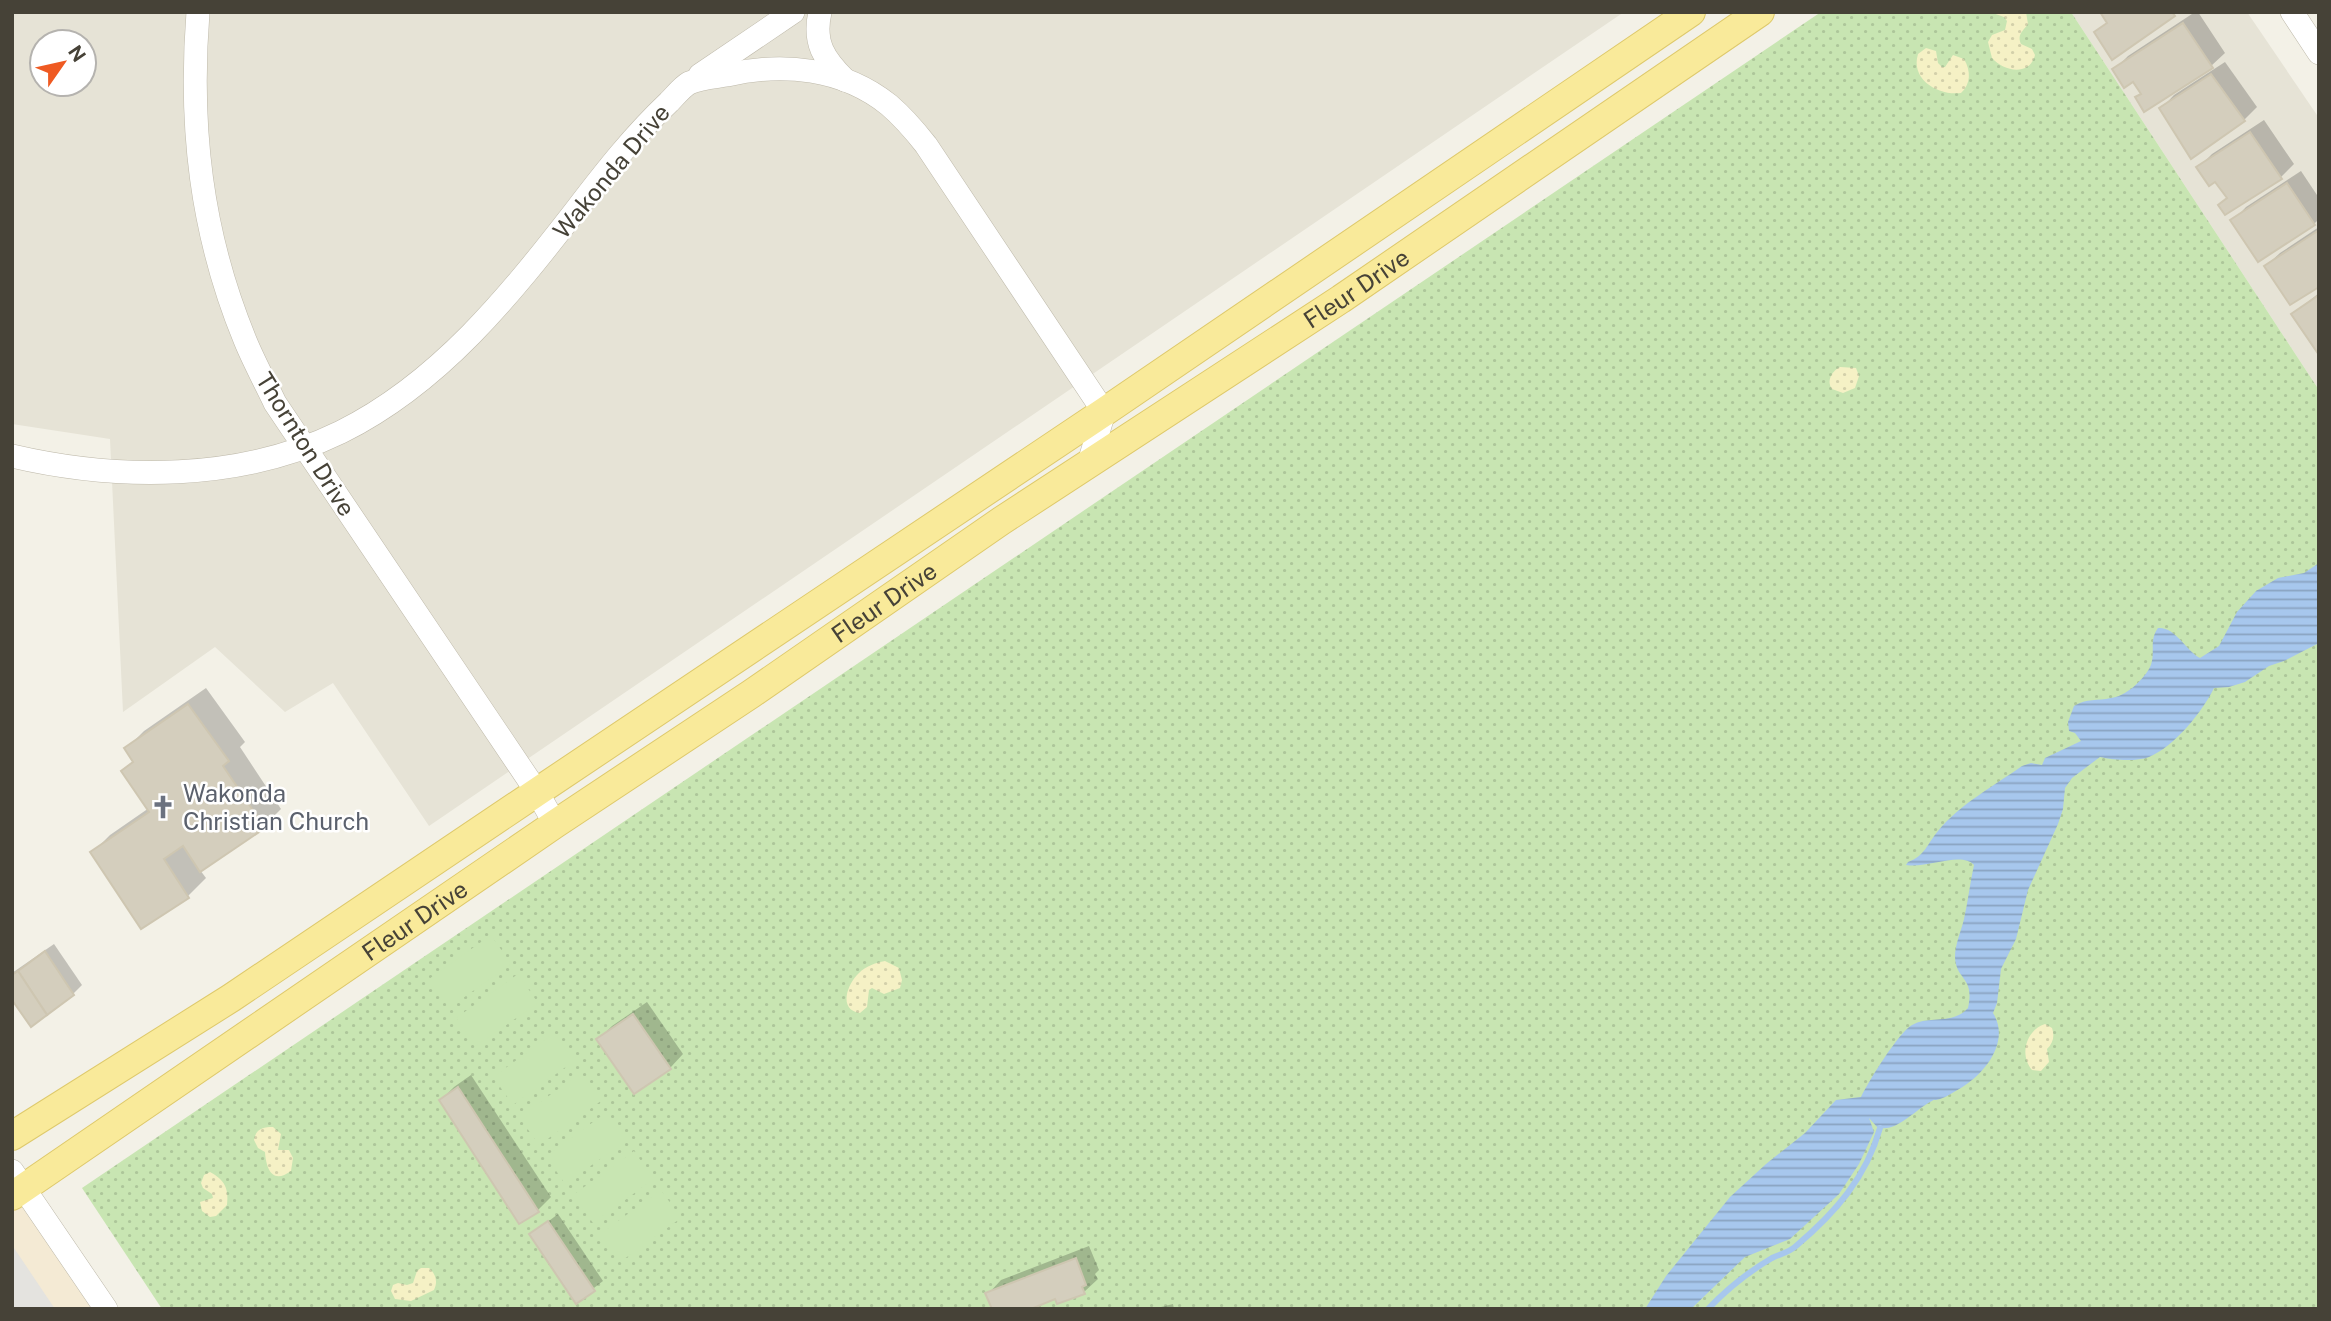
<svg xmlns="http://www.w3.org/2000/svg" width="2331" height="1321" font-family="'Public Sans',sans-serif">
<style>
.residential{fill:#e6e3d6;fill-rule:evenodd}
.commercial{fill:#f4ead4}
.grass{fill:url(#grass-dots)}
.sand{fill:url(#sand-dots)}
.garden{fill:#c8e5b2}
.parking{fill:#e4e3df}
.water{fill:url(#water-rules)}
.shadow{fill:#0003}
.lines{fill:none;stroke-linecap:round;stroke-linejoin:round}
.stream{stroke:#a7c7ed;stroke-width:6}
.building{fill:#d4cebd;stroke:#cec6b1;stroke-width:2}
.minor-casing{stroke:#beb9aa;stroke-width:24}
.major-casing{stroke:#dec96b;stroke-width:30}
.minor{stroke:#fff;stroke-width:23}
.major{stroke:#f9ea9a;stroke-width:28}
.labels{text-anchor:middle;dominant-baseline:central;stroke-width:5;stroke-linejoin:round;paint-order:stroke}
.street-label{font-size:24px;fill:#464237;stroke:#fff}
.worship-label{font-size:24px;fill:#5b616d;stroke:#fff;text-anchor:start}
</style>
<defs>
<pattern id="grass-dots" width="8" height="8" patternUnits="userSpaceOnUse" patternTransform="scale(1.75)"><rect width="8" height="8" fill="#c8e5b2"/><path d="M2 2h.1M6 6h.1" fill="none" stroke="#adc69a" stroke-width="1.8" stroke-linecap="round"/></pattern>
<pattern id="sand-dots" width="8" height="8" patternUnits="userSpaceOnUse" patternTransform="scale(1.75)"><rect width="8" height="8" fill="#f5f1c5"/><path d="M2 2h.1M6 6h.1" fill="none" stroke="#d3d0aa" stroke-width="1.8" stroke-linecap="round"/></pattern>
<pattern id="water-rules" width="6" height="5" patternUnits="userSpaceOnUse" patternTransform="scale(1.75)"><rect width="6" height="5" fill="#a7c7ed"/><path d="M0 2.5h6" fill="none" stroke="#8aa3c1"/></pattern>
</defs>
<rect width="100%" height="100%" fill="#f3f1e7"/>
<g class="residential">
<path d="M 12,12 L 1624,12 L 429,826 L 333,683 L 285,712 L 215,647 L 123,712 L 110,439 L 12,424 ZM 42,42 L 84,42 L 84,84 L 42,84 Z"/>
<polygon points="2071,12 2247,12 2319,118 2319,390"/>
</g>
<polygon class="commercial" points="25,1189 106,1309 12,1309 12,1196"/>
<polygon class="grass" points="1821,12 2071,12 2319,390 2319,1309 162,1309 82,1188"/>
<g class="sand">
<path d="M 1990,12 L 2026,12 L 2028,24 C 2022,32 2017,35 2021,44 L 2032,49 L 2035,55 C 2030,76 2004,72 1992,58 L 1988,42 L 1992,35 L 2005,30 L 2007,21 L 2004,17 Z"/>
<path d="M 1926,48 L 1936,51 L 1938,63 L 1942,67 L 1945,67 L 1953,55 L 1964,59 C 1971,71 1971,84 1961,93 C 1939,96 1910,80 1918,54 Z"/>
<path d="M 1840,367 L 1856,368 L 1859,376 L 1855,388 L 1843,393 L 1832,389 C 1826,381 1832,371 1840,367 Z"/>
<path d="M 885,961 L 899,968 L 902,980 L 900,988 L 884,994 L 872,988 L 869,990 L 867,1007 L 860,1013 C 838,1010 847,984 859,973 C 866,966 875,963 885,961 Z"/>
<path d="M 2045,1024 L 2052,1028 C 2055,1036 2053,1043 2047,1049 L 2049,1062 L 2041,1071 L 2032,1070 C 2019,1055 2026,1030 2045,1024 Z"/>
<path d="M 273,1127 L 281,1134 L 278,1150 L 289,1150 L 293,1158 L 291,1171 C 272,1185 266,1168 265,1152 L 258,1148 L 254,1140 C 256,1129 262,1127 273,1127 Z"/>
<path d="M 210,1172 C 225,1180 229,1189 227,1205 L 216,1216 L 210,1217 L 202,1211 L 200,1202 L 213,1198 L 212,1194 L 203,1188 L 201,1183 L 204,1175 Z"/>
<path d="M 421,1268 L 429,1268 C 436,1274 438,1282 434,1290 L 411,1301 L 395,1299 L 391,1291 L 393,1285 L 398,1283 L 407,1285 L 413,1283 L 417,1271 Z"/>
</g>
<g class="garden">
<polygon points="491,935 511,964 449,1008 429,979"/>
<polygon points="518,974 538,1003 476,1046 456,1018"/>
<polygon points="554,1033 574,1061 513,1105 493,1077"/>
<polygon points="581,1073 601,1101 539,1145 519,1117"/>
<polygon points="607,1112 627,1140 565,1184 546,1156"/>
<polygon points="634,1151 654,1179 593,1223 573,1195"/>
<polygon points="661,1190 681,1218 620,1262 600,1234"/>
</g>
<polygon class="parking" points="12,1245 55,1309 12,1309"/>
<path class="water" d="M 2319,563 L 2319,643 L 2284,661 L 2269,666 L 2245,682 L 2229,687 L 2214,688 C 2203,711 2174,747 2149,757 C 2136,762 2113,760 2100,757 L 2072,778 L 2065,788 L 2063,809 L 2058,824 L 2028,890 L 2016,939 L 2001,969 L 1997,1003 L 1993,1013 C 2010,1040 1987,1071 1964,1086 C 1957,1090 1947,1097 1940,1099 C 1930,1102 1938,1097 1930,1102 C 1915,1110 1895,1134 1877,1127 L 1869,1118 L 1874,1132 L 1859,1164 L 1839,1194 L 1790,1239 L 1745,1257 L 1691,1309 L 1645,1309 L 1666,1276 L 1730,1197 L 1766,1164 L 1805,1133 L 1836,1100 L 1861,1097 C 1868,1082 1899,1032 1912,1025 C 1930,1015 1953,1025 1968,1008 C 1975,976 1956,981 1955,957 C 1955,944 1961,932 1964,919 C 1968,901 1970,883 1974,865 C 1961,851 1927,869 1906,865 L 1908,862 C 1925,856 1927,844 1938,831 C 1960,804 1994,786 2022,766 L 2031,763 L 2042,765 L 2045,758 L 2081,741 L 2075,733 L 2069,731 L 2068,722 L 2074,706 C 2087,698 2097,701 2111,698 C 2126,696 2141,682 2149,669 C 2157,655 2148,641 2158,628 C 2176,627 2185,650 2200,658 L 2219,646 L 2237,612 L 2256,591 L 2278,578 L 2304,573 Z"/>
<g class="shadow">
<polygon points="2195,12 2198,12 2225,53 2211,66 2137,98 2142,93 2134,79 2114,70 2128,56"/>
<polygon points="2225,62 2257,107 2244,120 2161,109 2174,95"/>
<polygon points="2264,120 2294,164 2281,177 2229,197 2216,179 2199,167 2212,154"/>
<polygon points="2301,171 2319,198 2319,219 2314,224 2233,221 2246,207"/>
<polygon points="2319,227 2319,285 2266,266 2280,253"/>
<polygon points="2319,293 2319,351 2293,314"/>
<polygon points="206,688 245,742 240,747 281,809 263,827 200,870 206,878 188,896 142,927 92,853 110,835 149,808 123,771 134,760 126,749 144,731"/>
<polygon points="54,944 82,985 73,994 12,997 12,973"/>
<polygon points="647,1002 683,1054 670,1068 599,1039 612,1026"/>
<polygon points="471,1075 551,1197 538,1210 441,1100 454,1087"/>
<polygon points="558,1214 603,1281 577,1301 532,1234"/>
<polygon points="1089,1246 1099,1270 1095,1274 1098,1279 1084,1292 1058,1302 1056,1297 988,1294 1001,1280"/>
<polygon points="1173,1304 1174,1309 1153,1309"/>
</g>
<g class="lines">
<path class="stream" d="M 1708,1309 C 1727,1289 1748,1272 1772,1258 C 1780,1254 1790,1252 1796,1246 C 1835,1213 1866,1178 1880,1128"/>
</g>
<g class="building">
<polygon points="2100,12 2172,12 2175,16 2112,60 2094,32 2107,23"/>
<polygon points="2183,23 2213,68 2144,112 2135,97 2141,94 2133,82 2124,88 2112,69"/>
<polygon points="2211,74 2245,121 2191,159 2159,108"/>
<polygon points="2250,132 2282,179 2225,215 2218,205 2227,198 2215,182 2209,186 2196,167"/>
<polygon points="2287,183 2315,225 2258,262 2230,220"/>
<polygon points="2319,230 2319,287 2290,305 2264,266"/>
<polygon points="2319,295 2319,355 2291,314"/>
<polygon points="188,704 229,761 223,766 265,828 200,872 183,846 164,859 189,898 141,929 90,852 149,812 121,771 133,762 124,748"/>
<polygon points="45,951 74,995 47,1015 18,971"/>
<polygon points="18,971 47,1015 31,1027 12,1000 12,975"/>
<polygon points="633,1014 671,1069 634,1094 596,1039"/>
<polygon points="458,1087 539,1212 519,1224 439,1100"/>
<polygon points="548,1221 595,1291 576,1304 529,1234"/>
<polygon points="1076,1258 1086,1285 1082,1287 1085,1294 1057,1304 1055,1299 1031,1309 992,1309 985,1293"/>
</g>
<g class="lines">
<g class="minor-casing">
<g id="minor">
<path d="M 198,12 C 189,127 201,233 245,340 C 254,362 265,382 275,403 L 537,792 L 555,824"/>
<path d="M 820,12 C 813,43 824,59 845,80"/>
<polyline points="2292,12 2319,53"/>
<polyline points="700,75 793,12"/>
<path d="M 12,456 C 119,481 241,481 341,432 C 440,383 510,295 576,210 C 605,172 634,135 669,102 C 675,96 682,87 689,83 C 700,78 715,77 727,75 C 783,62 843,68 889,105 C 903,117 915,131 926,145 L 1104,412 L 1089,463"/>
<polyline points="12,1171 106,1309"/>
</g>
</g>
<g class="major-casing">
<g id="major">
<polyline points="12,1136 231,998 537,792 1104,412 1691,12"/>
<path id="s1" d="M 12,1196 L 555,824 L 751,694 L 1001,521 L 1341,299 L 1760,12"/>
</g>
</g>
<use href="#minor" class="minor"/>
<use href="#major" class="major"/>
</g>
<defs>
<g id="church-bare" transform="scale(1.89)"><path d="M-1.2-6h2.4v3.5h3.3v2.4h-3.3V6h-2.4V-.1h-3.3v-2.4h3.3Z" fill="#6b7280" stroke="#fff" stroke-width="2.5" paint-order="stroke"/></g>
</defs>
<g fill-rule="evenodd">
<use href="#church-bare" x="163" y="807"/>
</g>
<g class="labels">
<g class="street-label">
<text transform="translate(611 171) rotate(-50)">Wakonda Drive</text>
<text stroke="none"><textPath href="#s1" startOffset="1622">Fleur Drive</textPath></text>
<text transform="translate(306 444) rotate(58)">Thornton Drive</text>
<text stroke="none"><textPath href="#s1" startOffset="1055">Fleur Drive</textPath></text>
<text stroke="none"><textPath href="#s1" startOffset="488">Fleur Drive</textPath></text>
</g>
<g class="worship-label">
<text x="183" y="793">Wakonda<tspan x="183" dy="28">Christian Church</tspan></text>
</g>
</g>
<rect width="2331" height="1321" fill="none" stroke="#464237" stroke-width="28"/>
<g transform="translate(63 63) rotate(56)"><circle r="33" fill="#ffffff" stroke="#b5b3af" stroke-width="2"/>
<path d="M0-5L12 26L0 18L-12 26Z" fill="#ef5a22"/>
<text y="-10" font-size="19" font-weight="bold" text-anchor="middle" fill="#464237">N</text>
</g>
</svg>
